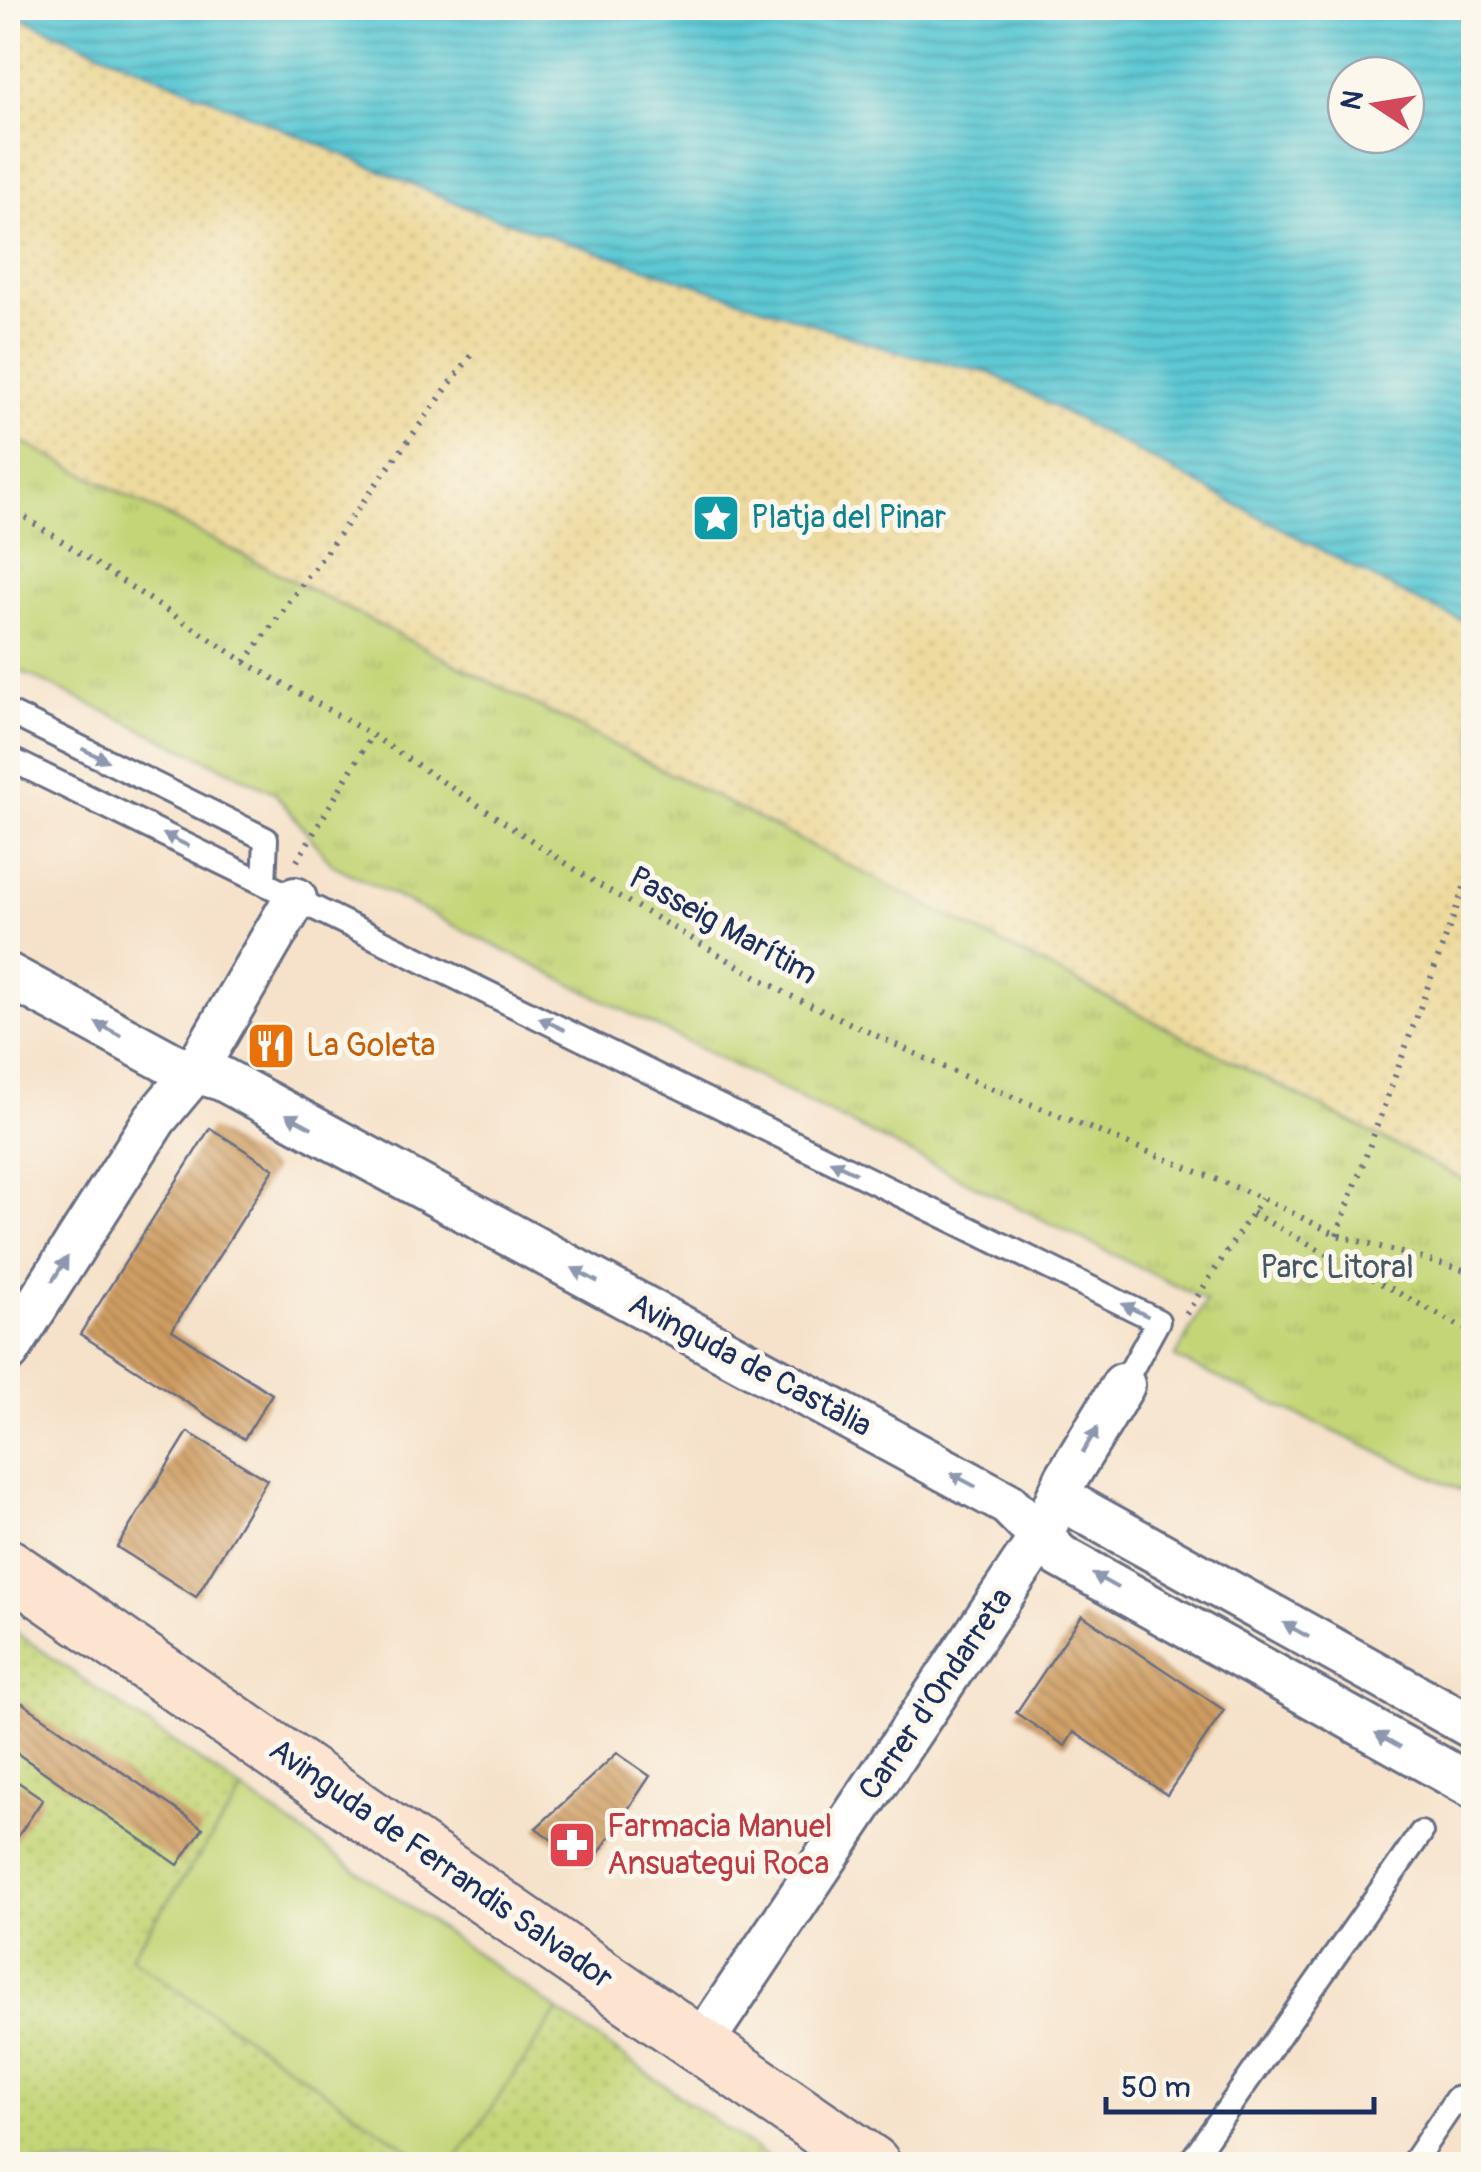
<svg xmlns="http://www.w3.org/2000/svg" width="1481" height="2172" font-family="Pangolin,sans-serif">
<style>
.grass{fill:url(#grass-dots);stroke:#70826a;stroke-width:2.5}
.sand{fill:url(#sand-dots);stroke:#84847e;stroke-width:2.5}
.park{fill:url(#park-tufts);stroke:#70826a;stroke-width:2.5}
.pitch{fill:#c4d577;stroke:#70826a;stroke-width:2.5}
.water{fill:url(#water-rules);stroke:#3c7c99;stroke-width:2.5;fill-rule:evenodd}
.building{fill:url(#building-back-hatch)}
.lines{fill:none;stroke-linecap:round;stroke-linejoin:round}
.lane-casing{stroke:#686e84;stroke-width:28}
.street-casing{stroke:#686e84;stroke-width:48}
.secondary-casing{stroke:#686e84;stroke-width:60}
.path{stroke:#686e84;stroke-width:6;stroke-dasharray:2.5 8;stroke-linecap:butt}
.lane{stroke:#fff;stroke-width:22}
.street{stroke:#fff;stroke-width:42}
.secondary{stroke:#fde4d1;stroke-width:55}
.oneway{fill:#8d97ae}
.labels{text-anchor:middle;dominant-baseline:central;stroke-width:10;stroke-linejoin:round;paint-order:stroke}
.culture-label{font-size:32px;fill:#0d838f;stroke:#fbf7ec;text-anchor:start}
.street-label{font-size:32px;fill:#1b2f5e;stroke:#fbf7ec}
.food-label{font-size:32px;fill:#c56008;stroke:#fbf7ec;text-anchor:start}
.park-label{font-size:32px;fill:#455864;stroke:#fbf7ec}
.health-label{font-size:32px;fill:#be3a42;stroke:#fbf7ec;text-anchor:start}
</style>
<defs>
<pattern id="grass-dots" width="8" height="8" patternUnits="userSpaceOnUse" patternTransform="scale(2.5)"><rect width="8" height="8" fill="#c4d577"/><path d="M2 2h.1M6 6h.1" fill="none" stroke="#a8b769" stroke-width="1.8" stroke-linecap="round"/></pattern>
<pattern id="sand-dots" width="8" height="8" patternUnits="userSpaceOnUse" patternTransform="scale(2.5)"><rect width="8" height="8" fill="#eeda9e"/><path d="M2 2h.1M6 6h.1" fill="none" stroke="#ccbb8a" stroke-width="1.8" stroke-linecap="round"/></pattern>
<pattern id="park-tufts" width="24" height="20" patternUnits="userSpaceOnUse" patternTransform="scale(2.5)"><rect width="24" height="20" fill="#c4d577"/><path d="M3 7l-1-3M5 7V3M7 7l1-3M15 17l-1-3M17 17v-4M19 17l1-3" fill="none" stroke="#a8b769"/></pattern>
<pattern id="water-rules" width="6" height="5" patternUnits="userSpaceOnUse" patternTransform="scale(2.5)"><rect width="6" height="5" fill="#5dc9d4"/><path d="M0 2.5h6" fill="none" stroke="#4ca4af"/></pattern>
<pattern id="building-back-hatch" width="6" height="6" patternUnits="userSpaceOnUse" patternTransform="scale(2.5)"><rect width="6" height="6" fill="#cf9c60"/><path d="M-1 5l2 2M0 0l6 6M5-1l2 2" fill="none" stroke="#a78052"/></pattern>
</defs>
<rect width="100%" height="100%" fill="#fbf7ec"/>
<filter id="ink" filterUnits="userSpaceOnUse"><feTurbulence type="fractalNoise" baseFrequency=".01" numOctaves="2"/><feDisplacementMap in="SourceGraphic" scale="20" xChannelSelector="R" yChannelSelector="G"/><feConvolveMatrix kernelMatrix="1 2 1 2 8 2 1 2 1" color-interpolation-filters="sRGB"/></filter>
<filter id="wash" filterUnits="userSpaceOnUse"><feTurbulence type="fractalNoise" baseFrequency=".0048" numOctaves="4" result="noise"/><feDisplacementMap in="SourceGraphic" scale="40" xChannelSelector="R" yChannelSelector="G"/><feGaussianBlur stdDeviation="2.25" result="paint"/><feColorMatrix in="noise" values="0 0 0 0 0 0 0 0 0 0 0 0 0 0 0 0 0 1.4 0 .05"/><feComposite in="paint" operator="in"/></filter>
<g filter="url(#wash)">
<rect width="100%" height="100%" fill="#f6e2ca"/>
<polygon class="grass" points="8,1627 777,2164 8,2164"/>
<polygon class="sand" points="8,12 476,211 898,352 991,373 1417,601 1473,625 1473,1185 8,435"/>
<polygon class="park" points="8,435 1473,1185 1473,1496 1175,1358 1206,1301 333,865 274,792 8,665"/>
<polygon class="pitch" points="243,1791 558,2011 453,2164 430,2164 130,1957"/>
<path class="water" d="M 8,8 L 1473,8 L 1473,625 L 1417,601 L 991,373 L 898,352 L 476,211 L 8,12 ZM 1346,75 L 1406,75 L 1406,135 L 1346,135 Z"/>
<g id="blocks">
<g class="building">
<polygon points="210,1128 274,1169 172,1330 272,1394 244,1439 80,1334"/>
<polygon points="188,1432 267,1480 196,1597 117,1547"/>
<polygon points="1082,1615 1224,1710 1167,1795 1074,1732 1065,1746 1016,1713"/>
<polygon points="8,1693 203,1828 178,1865 8,1747"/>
<polygon points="617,1753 650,1776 589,1868 536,1828"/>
<polygon points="8,1775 43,1799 8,1851"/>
</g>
</g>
</g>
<g filter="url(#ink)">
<use href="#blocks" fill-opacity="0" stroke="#686e84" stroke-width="2.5"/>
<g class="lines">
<g class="lane-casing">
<g id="lane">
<polyline points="8,712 266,839 264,882"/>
<polyline points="8,758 1158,1321 1123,1385"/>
<polyline points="1189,2164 1421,1833"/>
<polyline points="1412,2164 1456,2099 1474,2095"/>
</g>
</g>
<g class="street-casing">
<g id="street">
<polyline points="8,975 174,1065 222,1079 1008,1504 1060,1556 1474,1787"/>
<polyline points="8,1351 155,1119 195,1071 295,899"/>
<polyline points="1058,1497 1474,1728"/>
<polyline points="701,2044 1041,1537 1066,1479 1123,1385"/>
</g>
</g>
<g class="secondary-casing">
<polyline id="secondary" points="8,1567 872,2164"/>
</g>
<g class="path">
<polyline points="8,506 245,662 372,735 596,883 787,994 976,1082 1262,1198 1337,1235 1474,1273"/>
<polyline points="245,662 475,350"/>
<polyline points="297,861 372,735"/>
<polyline points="1252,1213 1474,1334"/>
<polyline points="1337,1235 1474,860"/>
<polyline points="1186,1314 1262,1198"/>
</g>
<use href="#lane" class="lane"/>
<use href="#street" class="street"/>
<use href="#secondary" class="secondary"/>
</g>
<defs><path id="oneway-solid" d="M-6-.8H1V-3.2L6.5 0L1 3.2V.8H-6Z" transform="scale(2.5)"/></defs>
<g class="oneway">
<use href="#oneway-solid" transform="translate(95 755) rotate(26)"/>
<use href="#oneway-solid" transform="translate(176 840) rotate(-154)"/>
<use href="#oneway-solid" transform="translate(552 1024) rotate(-154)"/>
<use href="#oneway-solid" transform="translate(108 1029) rotate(-152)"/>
<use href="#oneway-solid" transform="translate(299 1121) rotate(-152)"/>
<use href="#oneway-solid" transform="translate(843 1167) rotate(-154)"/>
<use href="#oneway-solid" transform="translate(60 1269) rotate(-58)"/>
<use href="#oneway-solid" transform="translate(585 1275) rotate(-152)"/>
<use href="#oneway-solid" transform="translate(1135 1310) rotate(-154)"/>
<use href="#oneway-solid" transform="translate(1090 1440) rotate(-59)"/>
<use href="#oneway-solid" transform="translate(963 1480) rotate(-152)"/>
<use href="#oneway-solid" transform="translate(1105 1581) rotate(-151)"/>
<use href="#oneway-solid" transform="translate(1296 1630) rotate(-151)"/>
<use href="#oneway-solid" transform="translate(1388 1740) rotate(-151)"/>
</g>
</g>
<defs>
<g id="sight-square" transform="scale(2.5)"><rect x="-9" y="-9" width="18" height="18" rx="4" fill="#0f9aa8" stroke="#fbf7ec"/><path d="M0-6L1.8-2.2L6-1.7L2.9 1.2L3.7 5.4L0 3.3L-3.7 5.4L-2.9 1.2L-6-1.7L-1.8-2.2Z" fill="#fff"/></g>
<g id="restaurant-square" transform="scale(2.5)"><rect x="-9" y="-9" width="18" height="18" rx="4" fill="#e8710a" stroke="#fbf7ec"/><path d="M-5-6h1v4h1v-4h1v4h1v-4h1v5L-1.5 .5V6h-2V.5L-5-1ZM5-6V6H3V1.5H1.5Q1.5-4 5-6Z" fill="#fff"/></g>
<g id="pharmacy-square" transform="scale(2.5)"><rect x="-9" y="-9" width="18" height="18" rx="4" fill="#e0444e" stroke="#fbf7ec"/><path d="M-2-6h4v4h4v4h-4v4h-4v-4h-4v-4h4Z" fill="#fff"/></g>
</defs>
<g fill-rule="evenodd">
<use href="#sight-square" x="716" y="518"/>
<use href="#restaurant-square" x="271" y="1046"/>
<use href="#pharmacy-square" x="572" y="1845"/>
</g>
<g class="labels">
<g class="culture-label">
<text x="751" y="518">Platja del Pinar</text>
</g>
<g class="street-label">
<text transform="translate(723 926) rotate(29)">Passeig Marítim</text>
<text transform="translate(750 1365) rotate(28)">Avinguda de Castàlia</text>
<text transform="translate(936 1694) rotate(-56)">Carrer d'Ondarreta</text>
<text transform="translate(441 1864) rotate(35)">Avinguda de Ferrandis Salvador</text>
</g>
<g class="food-label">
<text x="306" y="1046">La Goleta</text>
</g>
<g class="park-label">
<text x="1337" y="1268">Parc Litoral</text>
</g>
<g class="health-label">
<text x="607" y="1827">Farmacia Manuel<tspan x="607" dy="37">Ansuategui Roca</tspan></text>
</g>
</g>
<rect width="1481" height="2172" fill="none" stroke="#fbf7ec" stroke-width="40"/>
<g transform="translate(1376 105) rotate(282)"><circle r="48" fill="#fbf7ec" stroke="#a1a7b3" stroke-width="2.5"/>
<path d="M0-8L18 38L0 25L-18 38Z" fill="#d1495b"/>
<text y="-15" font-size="28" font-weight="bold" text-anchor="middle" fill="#1b2f5e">N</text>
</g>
<path d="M1106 2097v15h268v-15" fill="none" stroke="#1b2f5e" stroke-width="5"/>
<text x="1121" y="2097" font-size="30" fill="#1b2f5e" stroke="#fbf7ec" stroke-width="8" paint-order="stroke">50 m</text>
</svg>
